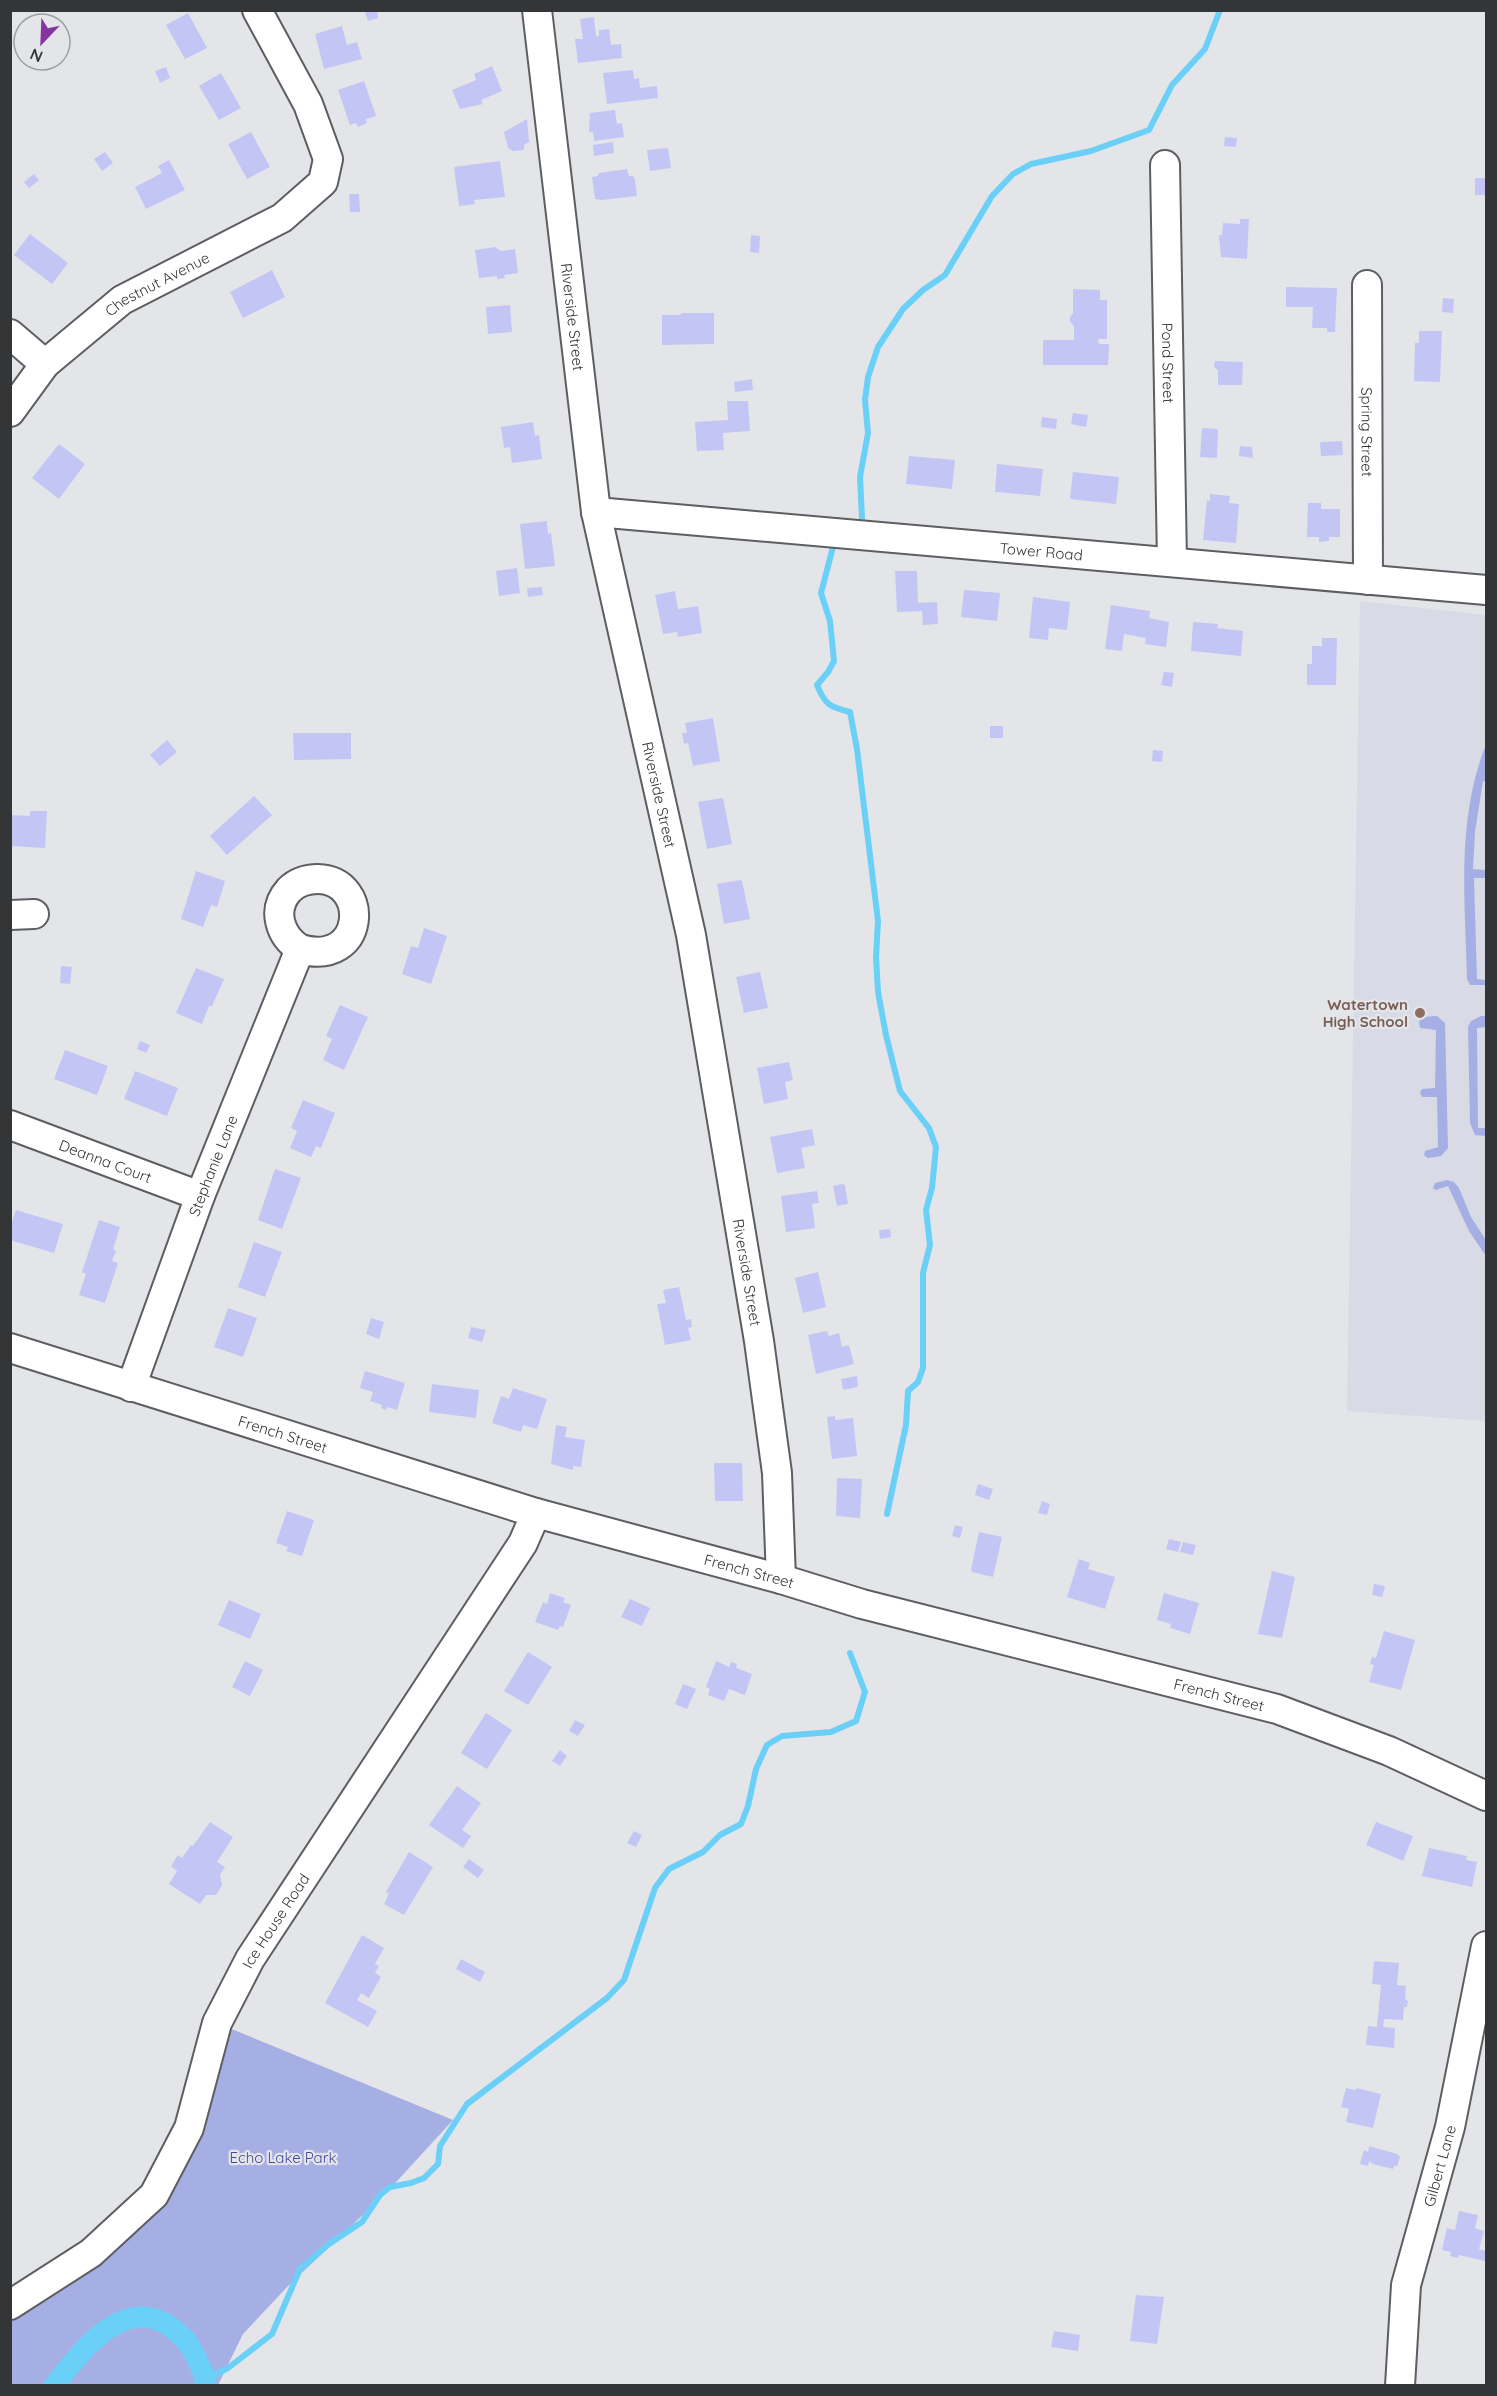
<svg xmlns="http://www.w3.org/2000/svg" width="1497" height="2396" font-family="Quicksand,sans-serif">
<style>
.built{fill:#d8dbe6}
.green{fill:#a6afe4}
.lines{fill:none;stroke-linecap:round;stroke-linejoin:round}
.stream{stroke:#6ad0f7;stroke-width:6}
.canal{stroke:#6ad0f7;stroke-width:21}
.building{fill:#c3c6f5}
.minor-casing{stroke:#5d5e61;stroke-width:32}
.minor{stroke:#fff;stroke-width:28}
.education-dot{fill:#8d6e63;stroke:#e4e5e9;stroke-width:2}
.labels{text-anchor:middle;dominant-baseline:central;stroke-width:4.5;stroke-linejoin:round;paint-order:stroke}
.street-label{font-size:15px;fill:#343536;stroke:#e4e5e9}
.education-label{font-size:15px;font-weight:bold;fill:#785e54;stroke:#e4e5e9;text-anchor:end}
.park-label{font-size:15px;fill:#42489f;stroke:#e4e5e9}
</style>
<rect width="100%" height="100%" fill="#e4e5e9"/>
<polygon class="built" points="1360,601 1486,615 1486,1421 1347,1411"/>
<g class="green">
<path d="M 1486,744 L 1486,781 L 1483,781 L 1475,832 L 1473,869 L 1486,870 L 1486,878 L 1474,878 L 1477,979 L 1486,980 L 1486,985 L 1470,985 L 1467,979 C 1465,898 1456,821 1486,744 Z"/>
<polygon points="1437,1016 1445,1023 1448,1148 1441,1156 1428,1158 1424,1155 1425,1151 1438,1147 1437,1097 1422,1097 1420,1092 1422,1089 1435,1088 1436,1030 1420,1028 1419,1022 1422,1017"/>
<polygon points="1481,1016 1486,1016 1486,1027 1477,1028 1478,1128 1486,1128 1486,1136 1475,1135 1470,1123 1468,1027 1471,1021"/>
<polygon points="1447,1180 1454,1182 1459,1188 1471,1217 1486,1240 1486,1256 1469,1231 1448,1186 1436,1190 1433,1188 1435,1183"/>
<polygon points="217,2023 453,2120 387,2192 288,2286 243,2334 218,2385 11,2386 11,2305 154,2195"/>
</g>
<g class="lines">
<g class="stream">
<polyline points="862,518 860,477 868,433 865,400 868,377 878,347 903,309 923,290 945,275 992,196 1013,174 1031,164 1091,151 1149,130 1172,85 1205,49 1220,10"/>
<path d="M 833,547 L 821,593 L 830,621 L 834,661 L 828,672 L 817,685 C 825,705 830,707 850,712 L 857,749 L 878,921 L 876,957 L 878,992 L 886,1035 L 900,1091 L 929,1128 L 936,1147 L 932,1188 L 926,1210 L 930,1245 L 923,1273 L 923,1368 L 918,1382 L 908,1391 L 906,1425 L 887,1514"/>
<polyline points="193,2386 228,2368 272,2334 300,2269 329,2244 362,2222 380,2195 390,2187 411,2183 424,2178 438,2164 440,2146 467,2104 607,1998 624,1980 655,1888 669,1869 703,1852 720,1835 741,1824 748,1806 756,1769 767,1745 782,1736 831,1732 856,1721 865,1692 850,1653"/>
</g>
<path class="canal" d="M 54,2386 C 87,2343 135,2282 187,2342 C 195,2352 200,2367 206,2379"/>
</g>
<g class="building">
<polygon points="369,10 377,10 378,18 368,21 365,12"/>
<polygon points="188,13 207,48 185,59 166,25"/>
<polygon points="594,17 596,36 599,36 599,30 609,29 611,45 621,44 622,58 578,63 575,39 583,39 580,19"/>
<polygon points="342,26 347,45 357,42 362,59 324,69 315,34"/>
<polygon points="492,66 502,91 481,100 483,104 460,109 452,90 476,80 474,74"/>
<polygon points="166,67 170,78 160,83 155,71"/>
<polygon points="633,70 634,79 639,78 640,88 657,86 658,98 607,104 603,73"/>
<polygon points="221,73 241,108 219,120 199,86"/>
<polygon points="364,81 376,116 366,119 367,123 358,127 356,123 350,125 338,90"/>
<polygon points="615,110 617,124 622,123 624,137 594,141 593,132 589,132 590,113"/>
<polygon points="527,119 529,142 524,145 524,150 513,151 508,148 504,132"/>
<polygon points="251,132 270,167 247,179 228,144"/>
<polygon points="1225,137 1237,138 1236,147 1224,146"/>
<polygon points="613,142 614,153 594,156 593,145"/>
<polygon points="668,148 671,168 650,171 647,150"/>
<polygon points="105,152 113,163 102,171 94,159"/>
<polygon points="169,160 185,190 146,209 135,187 162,173 158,166"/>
<polygon points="500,161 505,197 474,200 475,204 459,206 454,167"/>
<polygon points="627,169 629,176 633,176 635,180 637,196 602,200 595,199 592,177 598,176 599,173"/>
<polygon points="34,174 39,180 29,188 24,182"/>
<rect x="1475" y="178" width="11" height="17"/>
<polygon points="349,194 359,194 360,212 350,212"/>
<polygon points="1240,219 1249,219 1247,259 1221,257 1219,235 1222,235 1223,223 1240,224"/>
<polygon points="30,234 68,263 52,284 14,255"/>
<polygon points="751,235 760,236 759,253 750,252"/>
<polygon points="495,247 501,251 515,249 518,273 504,275 505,278 497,279 497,276 479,278 475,250"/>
<polygon points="272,270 285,297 243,318 230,292"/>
<polygon points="1286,287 1337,288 1335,332 1327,332 1327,328 1312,328 1313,307 1286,307"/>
<polygon points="1073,289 1100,290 1100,300 1107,300 1107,339 1098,339 1099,344 1109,344 1108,365 1043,365 1043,340 1074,340 1074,326 1070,322 1070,317 1073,313"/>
<polygon points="1443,298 1454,299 1453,313 1442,312"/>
<polygon points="510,305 512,332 488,334 486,307"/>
<polygon points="682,313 714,313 714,344 662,345 662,315 680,315"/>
<polygon points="1419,331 1442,331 1440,382 1414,381 1415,343 1419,343"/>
<polygon points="1215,361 1243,362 1242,385 1218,385 1218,370 1214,367"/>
<polygon points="752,379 753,390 735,392 734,382"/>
<polygon points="727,401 748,401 750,431 723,433 724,450 697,451 695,422 728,420"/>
<polygon points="1073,413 1088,415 1086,427 1071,424"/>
<polygon points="1042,417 1057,419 1056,429 1041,427"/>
<polygon points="533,422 535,436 539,435 542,459 512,463 510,447 504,448 501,427"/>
<polygon points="1202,428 1218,429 1217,458 1200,457"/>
<polygon points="1342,441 1343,455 1321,456 1320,442"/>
<polygon points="59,444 85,464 59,499 32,478"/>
<polygon points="1240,446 1252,447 1253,458 1239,456"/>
<polygon points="909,456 955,460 952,489 906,484"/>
<polygon points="997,464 1043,469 1040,496 995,492"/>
<polygon points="1073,472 1119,477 1116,504 1070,499"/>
<polygon points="1210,494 1230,496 1229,503 1239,504 1236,543 1203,540 1207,500 1210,501"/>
<polygon points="1308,503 1321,503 1321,509 1340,509 1340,537 1329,537 1329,541 1319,542 1319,537 1307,537"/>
<polygon points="547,521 548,534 551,533 555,566 525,569 520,524"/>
<polygon points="517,568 520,593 499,596 496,571"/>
<polygon points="895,571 917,571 918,603 937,602 938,624 923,625 922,611 897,612"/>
<polygon points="542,587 543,595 528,597 527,588"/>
<polygon points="964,590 1000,593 997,621 961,617"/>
<polygon points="675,591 678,609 698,606 702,633 678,637 677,632 663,634 655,595"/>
<polygon points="1033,597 1070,602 1067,630 1049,628 1048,640 1029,638"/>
<polygon points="1111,605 1150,611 1149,618 1169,622 1166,647 1145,644 1146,638 1124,634 1122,651 1105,649"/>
<polygon points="1193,622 1218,624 1217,628 1243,631 1241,656 1191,651"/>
<polygon points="1322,638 1337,638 1336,685 1307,685 1307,664 1312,664 1312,646 1322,646"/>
<polygon points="1164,672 1174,673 1172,687 1161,685"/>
<polygon points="713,718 720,761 693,766 688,743 684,744 682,733 687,733 685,723"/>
<rect x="990" y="726" width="13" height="12"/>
<polygon points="293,733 351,733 351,759 294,760"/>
<polygon points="167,740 177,752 160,766 150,755"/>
<polygon points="1153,750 1163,751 1162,762 1152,761"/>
<polygon points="254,796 272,815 227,855 210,836"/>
<polygon points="723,798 732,844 707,849 698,802"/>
<polygon points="30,811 47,811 45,848 10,846 10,815 30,816"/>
<polygon points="196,871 225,881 217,907 211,905 203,927 181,919"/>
<polygon points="740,880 742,881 750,919 724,924 717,884"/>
<polygon points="424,928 447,936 431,984 402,974 411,946 418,948"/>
<polygon points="61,966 72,967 70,984 60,983"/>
<polygon points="196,968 224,979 212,1006 209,1006 202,1024 176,1013"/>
<polygon points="760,972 768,1008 744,1013 736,977"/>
<polygon points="340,1005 368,1017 344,1070 323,1060 332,1039 326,1036"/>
<polygon points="140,1041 150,1045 146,1053 137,1049"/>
<polygon points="65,1050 108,1066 97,1095 54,1079"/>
<polygon points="789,1062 793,1080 785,1082 788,1099 764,1104 757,1068"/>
<polygon points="135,1071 178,1088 167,1116 124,1099"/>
<polygon points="303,1100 335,1113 321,1148 316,1146 311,1157 290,1148 297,1131 291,1128"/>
<polygon points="812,1129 815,1145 801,1148 805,1168 777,1173 770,1137"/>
<polygon points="275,1169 301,1178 282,1229 258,1220"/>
<polygon points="842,1184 845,1185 848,1204 837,1206 833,1186"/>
<polygon points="817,1191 819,1203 812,1204 815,1228 786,1232 781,1196"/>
<polygon points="16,1210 63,1224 54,1253 10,1240 10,1228"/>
<polygon points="99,1220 120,1227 113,1249 116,1251 112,1261 118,1263 105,1303 79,1295 86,1274 82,1272"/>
<polygon points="890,1229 891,1237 880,1239 879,1230"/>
<polygon points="254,1242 282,1252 265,1297 238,1287"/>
<polygon points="818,1272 826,1307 803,1313 795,1278"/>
<polygon points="679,1287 686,1320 691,1319 692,1327 688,1328 691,1340 665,1345 657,1304 666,1303 663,1290"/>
<polygon points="228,1308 257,1318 243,1357 214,1347"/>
<polygon points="371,1318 384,1322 379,1339 366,1334"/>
<polygon points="471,1327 486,1330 482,1342 468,1338"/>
<polygon points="827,1331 829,1336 839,1333 842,1347 849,1345 854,1364 816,1374 808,1335"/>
<polygon points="365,1371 405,1383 397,1410 387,1407 386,1410 381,1408 382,1405 370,1401 373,1392 360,1388"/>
<polygon points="857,1376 858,1387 843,1390 841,1379"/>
<polygon points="432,1384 479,1390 476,1418 429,1412"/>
<polygon points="513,1388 547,1399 537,1429 523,1425 521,1432 492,1423 501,1396 509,1399"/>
<polygon points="835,1416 835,1420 853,1418 857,1456 832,1459 827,1417"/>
<polygon points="556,1425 567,1427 565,1437 585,1440 581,1467 573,1466 573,1470 551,1464"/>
<polygon points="714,1463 742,1463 743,1501 715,1501"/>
<polygon points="837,1478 862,1479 860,1518 836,1516"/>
<polygon points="978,1484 993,1489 989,1500 975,1495"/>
<polygon points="1042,1501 1050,1504 1047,1515 1038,1513"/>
<polygon points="287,1511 314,1520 302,1556 286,1551 288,1547 276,1543"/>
<polygon points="955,1525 963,1527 960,1538 952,1536"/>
<polygon points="979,1532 1002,1537 993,1577 972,1572 971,1570"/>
<polygon points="1169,1539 1181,1542 1178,1552 1166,1549"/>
<polygon points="1183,1542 1196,1545 1193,1555 1180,1552"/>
<polygon points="1079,1559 1090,1563 1088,1569 1115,1577 1105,1609 1067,1597"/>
<polygon points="1272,1571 1295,1577 1282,1638 1258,1634"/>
<polygon points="1374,1584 1385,1586 1382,1597 1372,1595"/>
<polygon points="550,1593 565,1598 563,1602 571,1605 563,1627 560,1626 558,1630 535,1622 543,1602 547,1604"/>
<polygon points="1164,1593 1199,1603 1190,1634 1170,1628 1171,1624 1157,1620"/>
<polygon points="630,1599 650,1608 642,1626 621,1617"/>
<polygon points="229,1600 261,1614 250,1639 218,1625"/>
<polygon points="1384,1631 1415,1640 1401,1690 1369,1682 1374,1665 1370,1664 1372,1657 1376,1658"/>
<polygon points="528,1652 552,1667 528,1705 504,1691"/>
<polygon points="245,1661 263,1670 250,1696 232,1687"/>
<polygon points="716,1661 729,1667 731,1662 737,1664 736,1668 752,1674 745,1695 729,1689 724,1701 708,1695 710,1689 706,1687"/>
<polygon points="683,1684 696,1689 687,1709 675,1704"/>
<polygon points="486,1713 512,1730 487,1769 461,1753"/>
<polygon points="575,1720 585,1725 578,1736 569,1731"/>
<polygon points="560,1750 567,1756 560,1766 552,1761"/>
<polygon points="457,1786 481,1803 462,1830 471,1836 463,1848 429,1825"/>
<polygon points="210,1822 233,1837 217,1862 225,1867 220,1875 222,1885 216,1895 206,1895 200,1904 169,1884 177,1871 171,1866 178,1855 182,1858 191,1845 193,1846"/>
<polygon points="1376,1822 1413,1836 1403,1861 1366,1845"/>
<polygon points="634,1831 642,1835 636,1847 627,1843"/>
<polygon points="1429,1848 1467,1856 1466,1860 1477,1862 1472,1887 1422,1876"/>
<polygon points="409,1852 433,1867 404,1915 384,1904 389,1894 386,1892"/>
<polygon points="469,1859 484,1870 478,1878 463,1867"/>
<polygon points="362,1935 384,1948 375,1964 379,1966 375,1973 381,1977 369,1998 361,1993 357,2000 377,2011 368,2027 325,2003"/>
<polygon points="461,1959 485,1972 480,1982 456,1969"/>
<polygon points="1374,1961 1399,1963 1397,1985 1406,1986 1405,1999 1408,2001 1407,2007 1404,2007 1403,2020 1384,2019 1383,2027 1395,2028 1394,2048 1366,2045 1368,2026 1377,2027 1381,1985 1372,1984"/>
<polygon points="1346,2088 1355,2090 1357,2088 1381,2094 1373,2128 1346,2122 1349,2109 1341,2107"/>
<polygon points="1369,2146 1397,2154 1400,2157 1397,2166 1394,2166 1393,2169 1373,2164 1369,2161 1368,2166 1360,2164 1364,2150 1368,2152"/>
<polygon points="1459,2211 1478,2215 1475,2228 1484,2231 1479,2249 1486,2251 1485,2261 1459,2255 1458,2258 1450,2256 1451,2252 1442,2250 1447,2228 1455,2230"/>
<polygon points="1136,2295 1164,2297 1157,2344 1130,2341"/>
<polygon points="1054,2331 1080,2335 1078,2351 1051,2347"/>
</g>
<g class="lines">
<g class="minor-casing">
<g id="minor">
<path id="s1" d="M 537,10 L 596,512 L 691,935 L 759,1341 L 777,1473 L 781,1579"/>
<path id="s2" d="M 1165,165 L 1172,562"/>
<path id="s3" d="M 1367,285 L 1368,580"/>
<polyline points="10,334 45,364"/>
<path id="s4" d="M 10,412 L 45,364 L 122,300 L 282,218 L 323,182 L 328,159 L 308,104 L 257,10"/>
<path id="s5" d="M 596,512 L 1486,590"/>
<polyline points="10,915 34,914"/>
<path id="s6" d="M 10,1125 L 200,1196"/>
<path id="s7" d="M 10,1348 L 536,1513 L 781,1579 L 862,1604 L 1277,1709 L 1389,1751 L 1486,1796"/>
<path id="s8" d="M 131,1387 L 200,1196 L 300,949 C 280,936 271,910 289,890 C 297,882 307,879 318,879 C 371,880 366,968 300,949"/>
<path id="s9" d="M 10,2305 L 91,2253 L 154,2195 L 189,2128 L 217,2023 L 250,1959 L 523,1543 L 536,1513"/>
<path id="s10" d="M 1400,2386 L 1406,2285 L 1450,2127 L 1486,1946"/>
</g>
</g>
<use href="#minor" class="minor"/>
</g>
<circle class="education-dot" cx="1420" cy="1013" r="6"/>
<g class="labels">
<g class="street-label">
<text stroke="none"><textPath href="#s4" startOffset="198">Chestnut Avenue</textPath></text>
<text stroke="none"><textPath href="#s1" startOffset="309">Riverside Street</textPath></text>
<text stroke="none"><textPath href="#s2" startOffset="198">Pond Street</textPath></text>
<text stroke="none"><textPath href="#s3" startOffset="147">Spring Street</textPath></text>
<text stroke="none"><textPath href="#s5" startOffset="447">Tower Road</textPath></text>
<text stroke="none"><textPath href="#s1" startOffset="795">Riverside Street</textPath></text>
<text stroke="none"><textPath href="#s6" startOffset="102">Deanna Court</textPath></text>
<text stroke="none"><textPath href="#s8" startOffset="236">Stephanie Lane</textPath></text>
<text stroke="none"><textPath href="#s1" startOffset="1281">Riverside Street</textPath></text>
<text stroke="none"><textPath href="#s7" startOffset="286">French Street</textPath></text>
<text stroke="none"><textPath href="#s7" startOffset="772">French Street</textPath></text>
<text stroke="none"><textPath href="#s7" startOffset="1258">French Street</textPath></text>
<text stroke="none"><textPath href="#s9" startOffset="484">Ice House Road</textPath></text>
<text stroke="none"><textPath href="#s10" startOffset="225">Gilbert Lane</textPath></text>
</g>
<g class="education-label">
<text x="1408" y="1004">Watertown<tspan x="1408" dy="17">High School</tspan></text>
</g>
<g class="park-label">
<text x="283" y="2157">Echo Lake Park</text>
</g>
</g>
<rect width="1497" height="2396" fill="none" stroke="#343536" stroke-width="24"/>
<g transform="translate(42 42) rotate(203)"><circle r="28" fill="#e4e5e9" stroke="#9e9fa1" stroke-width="1.5"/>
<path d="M0-4.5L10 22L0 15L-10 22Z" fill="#8734a3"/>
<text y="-9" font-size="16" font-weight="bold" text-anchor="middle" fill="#343536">N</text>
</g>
</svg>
